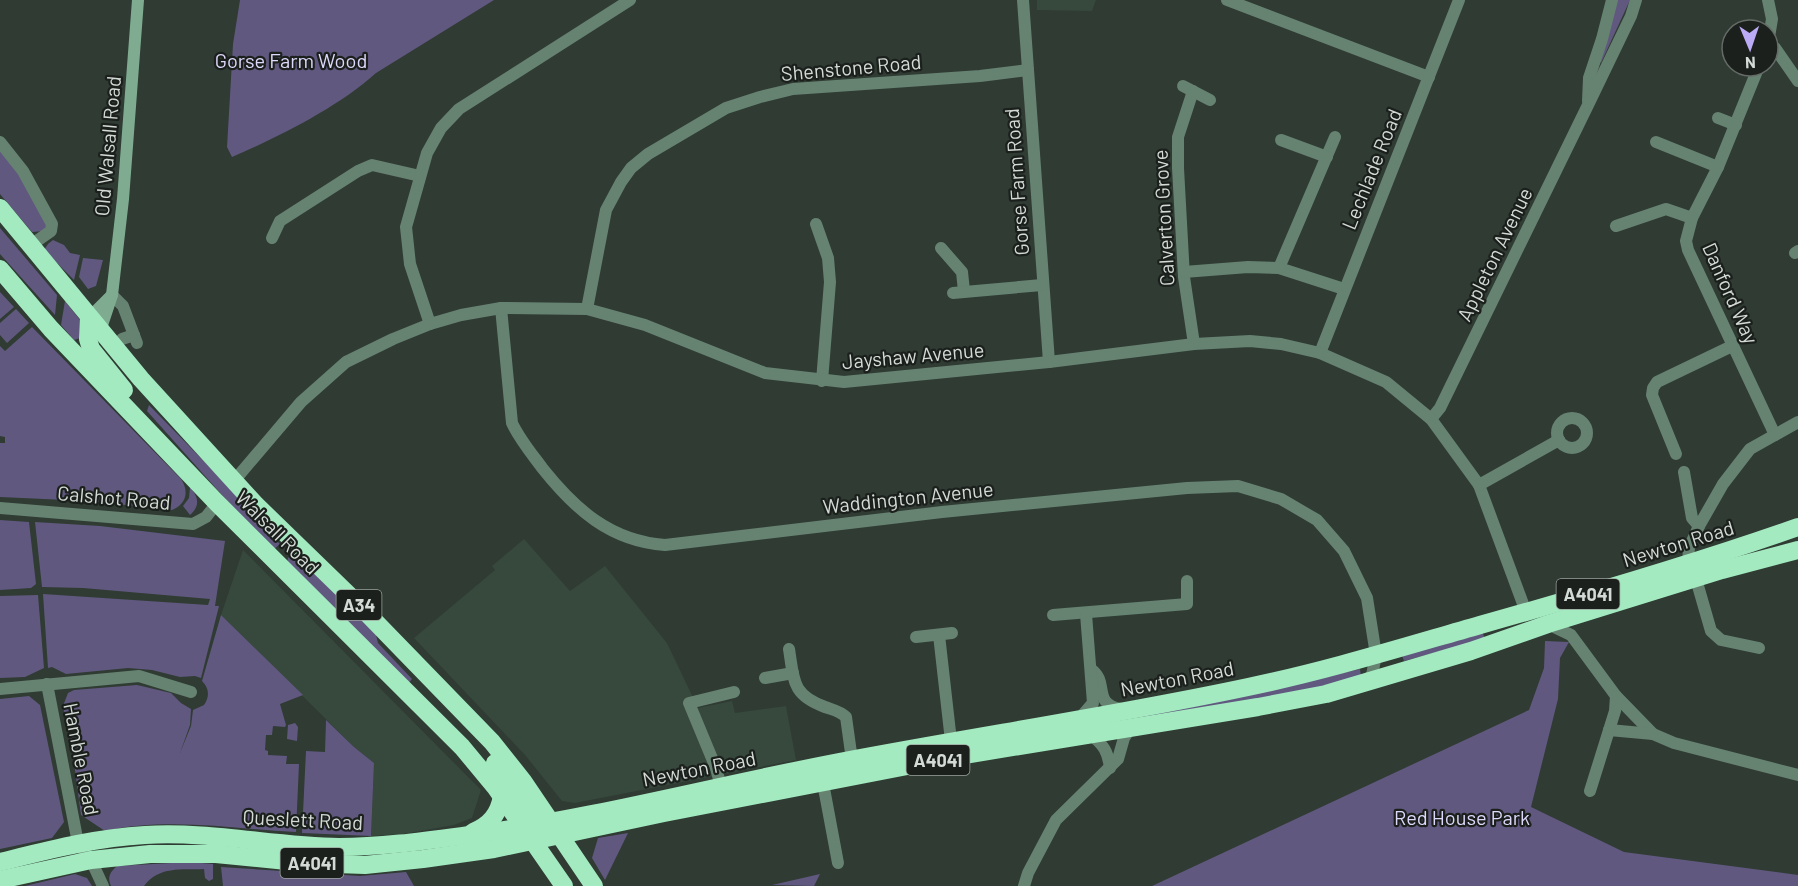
<svg xmlns="http://www.w3.org/2000/svg" width="1798" height="886" font-family="Barlow,sans-serif">
<style>
.built{fill:#37483d}
.green{fill:#60587f}
.lines{fill:none;stroke-linecap:round;stroke-linejoin:round}
.street{stroke:#668271;stroke-width:12}
.secondary{stroke:#7fac91;stroke-width:12}
.highway{stroke:#a3eac0;stroke-width:18}
.labels{text-anchor:middle;dominant-baseline:central;stroke-width:4.5;stroke-linejoin:round;paint-order:stroke}
.shield{fill:#1b201d;stroke:#9ca39e;stroke-width:1.5}
.shield-label{font-size:18px;font-weight:bold;fill:#d4dbd6}
.park-label{font-size:20px;fill:#ded8fb;stroke:#1b201d}
.street-label{font-size:20px;fill:#d4dbd6;stroke:#1b201d}
</style>
<rect width="100%" height="100%" fill="#2f3b33"/>
<g class="built">
<polygon points="1037,0 1096,0 1092,11 1037,10"/>
<polygon points="524,539 570,591 605,566 667,643 698,708 732,701 735,713 786,706 796,760 575,803 562,801 525,755 414,638 495,570 492,566"/>
<polygon points="243,550 481,790 472,818 454,825 403,834 371,836 374,763 354,747 221,615"/>
</g>
<g class="green">
<path d="M 240,0 L 494,0 L 376,73 C 337,108 280,136 232,157 L 227,147 L 233,44 Z"/>
<polygon points="1615,0 1630,0 1601,63 1599,60"/>
<polygon points="0,151 20,175 46,224 46,229 44,231 32,232 0,194"/>
<polygon points="0,228 57,295 55,315 0,254"/>
<polygon points="53,240 64,245 70,253 80,255 74,280 44,250 48,244"/>
<polygon points="83,258 103,260 96,286 88,289 79,277"/>
<polygon points="0,292 14,307 0,319"/>
<polygon points="65,301 80,320 80,338 74,340 61,325"/>
<polygon points="16,309 29,323 7,343 0,335 0,323"/>
<path d="M 32,327 L 181,479 C 189,491 187,504 172,510 L 88,501 L 0,497 L 0,443 L 5,443 L 5,437 L 0,436 L 0,346 L 5,351 Z"/>
<polygon points="149,405 233,491 256,522 280,544 272,551 147,411"/>
<path d="M 190,487 C 198,497 201,505 190,515 L 183,506 L 189,498 Z"/>
<polygon points="0,520 29,522 36,584 31,588 0,590"/>
<polygon points="35,522 100,526 225,541 215,606 219,606 201,678 195,676 180,677 152,670 128,668 66,674 52,667 48,668 43,594 208,605 210,599 83,588 42,587"/>
<polygon points="293,553 375,631 378,643 412,679 408,684 287,563 288,558"/>
<polygon points="38,595 44,668 25,677 0,678 0,596"/>
<path d="M 221,615 L 303,695 L 280,704 L 286,725 L 285,727 L 273,726 L 272,735 L 266,735 L 265,750 L 268,751 L 268,755 L 287,756 L 286,764 L 299,764 L 296,832 C 232,829 169,817 105,831 L 81,815 L 73,755 L 63,706 L 68,693 L 74,690 L 137,685 L 171,693 L 181,703 L 191,709 L 190,725 L 180,753 L 191,726 L 193,710 L 204,705 C 210,696 209,688 202,681 Z"/>
<polygon points="1482,631 1485,639 1404,661 1401,653"/>
<polygon points="1545,641 1569,642 1560,658 1558,699 1531,807 1624,852 1798,875 1798,886 1152,886 1529,710 1544,668"/>
<polygon points="1360,669 1361,676 1322,689 976,743 1303,682"/>
<polygon points="29,696 40,705 64,822 52,838 0,849 0,699"/>
<polygon points="326,720 354,747 374,763 371,836 302,833 306,751 325,752"/>
<polygon points="295,723 298,727 297,741 287,739 288,725"/>
<polygon points="628,833 605,880 592,858 598,838"/>
<path d="M 189,862 L 213,864 L 213,879 L 209,881 L 205,878 L 204,869 C 181,870 159,866 144,886 L 111,886 C 107,877 110,872 117,866 Z"/>
<polygon points="221,867 360,876 406,872 414,886 223,886"/>
<polygon points="75,874 87,878 92,886 25,886"/>
<polygon points="820,874 814,886 772,885"/>
</g>
<g class="lines">
<g class="street">
<polyline points="1023,0 1049,362"/>
<polyline points="1227,0 1429,77"/>
<polyline points="1768,0 1772,19 1768,43"/>
<polyline points="1768,44 1775,48 1798,81"/>
<polyline points="1759,66 1718,167 1692,218 1686,241 1688,250 1775,435"/>
<polyline points="1183,86 1210,100"/>
<polyline points="1193,91 1178,137 1178,168 1184,277 1194,344"/>
<polyline points="1588,101 1589,78 1602,39 1612,0"/>
<polyline points="1718,118 1736,125"/>
<polyline points="1335,137 1279,268 1344,289"/>
<polyline points="1281,140 1327,157"/>
<polyline points="0,142 23,171 52,224 51,231 31,245"/>
<polyline points="1656,142 1718,167"/>
<polyline points="816,224 828,258 830,282 822,381"/>
<polyline points="1616,226 1666,209 1692,218"/>
<polyline points="272,238 280,221 358,171 372,165 420,176"/>
<polyline points="941,248 962,272 964,291"/>
<polyline points="1795,253 1798,251"/>
<polyline points="1184,272 1248,267 1279,268"/>
<polyline points="953,293 1042,285"/>
<polyline points="112,295 123,306 137,343"/>
<path d="M 501,308 L 512,423 C 520,440 532,454 543,469 C 575,509 610,541 665,545 L 942,512 L 1187,488 L 1238,486 L 1281,499 L 1317,520 L 1344,551 L 1367,598 L 1376,655 L 1372,675 L 1364,682"/>
<polyline points="587,309 606,210 621,182 631,168 648,154 726,108 760,97 793,89 980,76 1028,70"/>
<polyline points="430,324 410,264 406,227 427,153 441,128 459,109 630,0"/>
<polyline points="122,339 134,335"/>
<polyline points="1320,353 1459,0"/>
<circle cx="1572" cy="433" r="15"/>
<polyline points="1431,419 1440,408 1588,105 1631,16 1636,0"/>
<polyline points="1676,454 1652,395 1653,388 1657,382 1732,346"/>
<polyline points="1684,472 1692,518 1699,526"/>
<polyline points="234,481 301,402 346,362 393,339 430,324 461,315 501,308 587,309 645,325 765,373 844,382 1049,362 1194,344 1250,341 1281,344 1320,353 1386,382 1431,419 1479,485 1526,612"/>
<polyline points="1479,485 1559,440"/>
<polyline points="0,508 193,524 206,517 217,503"/>
<polyline points="1688,564 1689,548 1699,526 1723,484 1750,449 1798,422"/>
<polyline points="1696,579 1711,631 1721,640 1759,648"/>
<polyline points="1053,615 1187,604 1187,581"/>
<polyline points="1548,624 1571,635 1616,696 1653,734"/>
<polyline points="939,635 951,741"/>
<polyline points="916,637 952,633"/>
<path d="M 789,649 C 794,681 792,695 825,707 C 833,710 840,711 846,717 L 852,760"/>
<path d="M 1091,669 C 1110,683 1091,703 1121,709"/>
<polyline points="765,678 793,673"/>
<polyline points="47,684 78,843 91,860 103,886"/>
<polyline points="0,689 139,676 191,692"/>
<polyline points="1080,718 1093,703 1086,614"/>
<polyline points="1609,730 1653,734 1674,743 1798,775"/>
<path d="M 1091,735 C 1104,745 1108,752 1110,768"/>
<polyline points="823,783 838,863"/>
<polyline points="721,787 716,768 689,703 734,692"/>
<polyline points="1590,791 1615,711 1616,696"/>
<polyline points="1024,886 1028,873 1056,820 1118,759 1124,738 1130,729"/>
</g>
<g class="secondary">
<polyline points="89,318 112,295"/>
<polyline points="100,331 112,295 123,199 138,0"/>
</g>
<g class="highway">
<polyline points="0,208 141,379 256,505 358,604 492,742 523,781 594,886"/>
<polyline points="0,269 51,329 217,503 462,747 496,788 564,886"/>
<polyline points="89,318 88,339 91,349 124,390"/>
<polyline points="495,763 534,822"/>
<path d="M 473,832 C 490,825 499,814 502,796"/>
<path d="M 0,862 C 49,850 94,838 145,835 C 210,831 274,846 339,847 C 384,847 431,840 477,834 C 598,817 719,785 839,762 C 975,736 1112,716 1248,687 C 1326,671 1403,647 1480,625 C 1587,595 1693,564 1798,527"/>
<polyline points="0,880 91,860 150,854 216,854 307,863 365,865 423,859 494,849 664,813 964,755 1258,707 1326,694 1471,651 1548,624 1722,570 1798,550"/>
</g>
</g>
<g class="labels">
<g class="shield">
<rect x="1556.5" y="579" width="63" height="30" rx="4.5"/>
<rect x="336.5" y="590" width="45" height="30" rx="4.5"/>
<rect x="906.5" y="745" width="63" height="30" rx="4.5"/>
<rect x="280.5" y="848" width="63" height="30" rx="4.5"/>
</g>
<g class="shield-label">
<text x="1588" y="594">A4041</text>
<text x="359" y="605">A34</text>
<text x="938" y="760">A4041</text>
<text x="312" y="863">A4041</text>
</g>
<g class="park-label">
<text x="291" y="60">Gorse Farm Wood</text>
<text x="1462" y="817">Red House Park</text>
</g>
<g class="street-label">
<text transform="translate(851 67) rotate(-5)">Shenstone Road</text>
<text transform="translate(107 146) rotate(-85)">Old Walsall Road</text>
<text transform="translate(1371 169) rotate(-68)">Lechlade Road</text>
<text transform="translate(1016 182) rotate(-94)">Gorse Farm Road</text>
<text transform="translate(1163 218) rotate(-93)">Calverton Grove</text>
<text transform="translate(1494 254) rotate(-64)">Appleton Avenue</text>
<text transform="translate(1731 293) rotate(66)">Danford Way</text>
<text transform="translate(913 355) rotate(-5)">Jayshaw Avenue</text>
<text transform="translate(114 497) rotate(5)">Calshot Road</text>
<text transform="translate(908 497) rotate(-6)">Waddington Avenue</text>
<text transform="translate(278 532) rotate(45)">Walsall Road</text>
<text transform="translate(1678 543) rotate(-17)">Newton Road</text>
<text transform="translate(1177 678) rotate(-11)">Newton Road</text>
<text transform="translate(82 759) rotate(79)">Hamble Road</text>
<text transform="translate(699 768) rotate(-11)">Newton Road</text>
<text transform="translate(303 819) rotate(3)">Queslett Road</text>
</g>
</g>
<g transform="translate(1750 48) rotate(178)"><circle r="28" fill="#1b201d" stroke="#656b67" stroke-width="1.5"/>
<path d="M0-4.5L10 22L0 15L-10 22Z" fill="#bbaaf6"/>
<text y="-9" font-size="16" font-weight="bold" text-anchor="middle" fill="#d4dbd6">N</text>
</g>
</svg>
